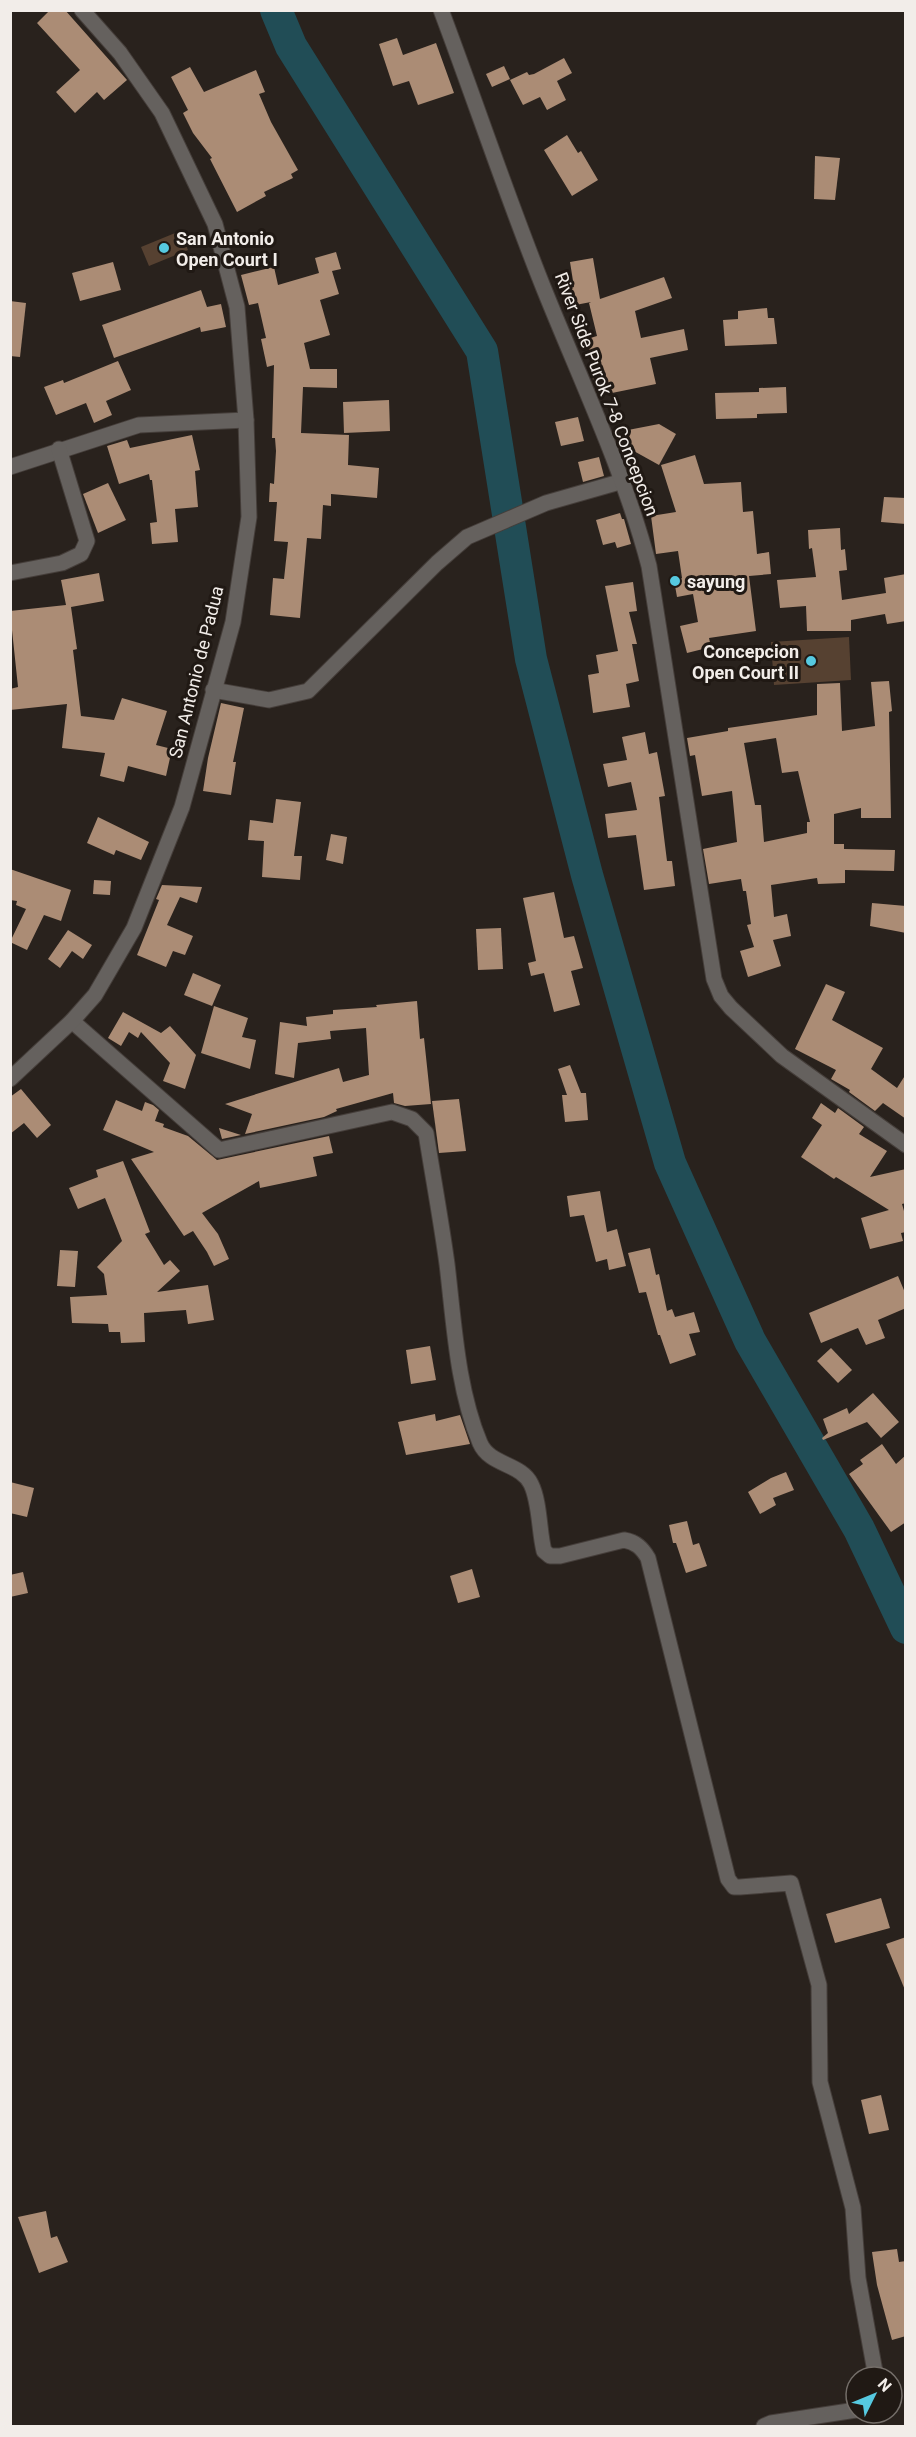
<svg xmlns="http://www.w3.org/2000/svg" width="916" height="2437" font-family="Roboto,sans-serif">
<style>
.green{fill:#564131}
.lines{fill:none;stroke-linecap:round;stroke-linejoin:round}
.river{stroke:#214d56;stroke-width:32}
.building{fill:#ab8c75;fill-rule:evenodd}
.minor-casing{stroke:#453e3a;stroke-width:17}
.tertiary-casing{stroke:#453e3a;stroke-width:17}
.minor{stroke:#65615e;stroke-width:15}
.tertiary{stroke:#65615e;stroke-width:15}
.poi-dot{fill:#56c9e0;stroke:#201914;stroke-width:2}
.labels{text-anchor:middle;dominant-baseline:central;stroke-width:6;stroke-linejoin:round;paint-order:stroke}
.poi-label{font-size:18px;font-weight:bold;fill:#f2ede9;stroke:#201914;text-anchor:start}
.street-label{font-size:18px;fill:#f2ede9;stroke:#201914}
</style>
<rect width="100%" height="100%" fill="#29221d"/>
<g class="green">
<polygon points="180,231 188,250 149,266 141,247"/>
<polygon points="849,637 851,680 774,685 771,642"/>
</g>
<g class="lines">
<polyline class="river" points="276,10 291,46 482,351 531,659 587,875 670,1163 750,1341 859,1529 906,1628"/>
</g>
<g class="building">
<polygon points="50,10 65,10 127,80 104,100 97,92 75,113 56,92 80,70 37,23"/>
<polygon points="397,38 403,55 436,43 454,93 418,105 409,81 393,86 379,44"/>
<polygon points="564,58 572,73 557,81 566,100 547,110 540,97 523,105 510,80 527,72 529,75 534,74"/>
<polygon points="504,66 510,79 492,87 486,74"/>
<polygon points="190,67 204,92 256,70 265,92 259,94 271,122 298,170 291,174 293,178 264,192 266,196 237,212 210,159 212,158 193,133 183,113 188,110 171,77"/>
<polygon points="567,135 578,153 581,151 598,180 572,196 544,150"/>
<polygon points="815,156 840,158 835,200 814,199"/>
<polygon points="336,252 341,269 332,271 339,294 320,300 330,335 304,343 310,369 337,369 337,388 303,387 301,433 349,435 348,465 379,468 377,498 331,494 331,506 323,505 321,539 307,538 300,618 270,615 273,578 284,579 288,542 274,541 277,502 269,502 270,483 274,484 276,451 275,438 272,438 274,365 267,367 261,339 266,338 258,303 249,305 241,275 274,267 278,285 319,273 315,258"/>
<polygon points="593,258 600,299 664,277 672,298 635,311 641,338 684,329 688,350 650,358 656,384 607,394 604,381 594,383 589,366 593,365 587,339 597,336 589,303 591,302 570,306 567,289 574,287 570,262"/>
<polygon points="113,262 121,290 80,301 72,273"/>
<polygon points="201,290 207,307 221,304 226,327 201,332 200,327 114,358 102,325"/>
<polygon points="10,301 26,303 20,357 10,356"/>
<polygon points="767,308 768,318 774,318 777,344 725,346 723,320 738,319 738,311"/>
<polygon points="118,361 131,390 106,401 112,415 94,423 86,403 56,415 44,387 63,380 64,383"/>
<polygon points="786,387 787,413 757,414 757,418 716,419 715,393 759,392 759,388"/>
<polygon points="389,400 390,431 344,433 343,402"/>
<polygon points="578,417 584,441 561,446 555,422"/>
<polygon points="659,424 676,434 659,465 632,450 628,430"/>
<polygon points="192,435 200,470 195,471 198,507 175,509 178,542 152,544 150,523 157,522 152,480 150,480 149,474 119,484 107,446 127,440 130,448"/>
<polygon points="695,455 704,484 741,482 743,512 753,511 757,554 769,552 771,574 749,576 756,631 709,638 711,647 687,653 680,626 698,622 693,594 677,597 674,580 682,578 678,551 656,554 651,516 676,512 661,465"/>
<polygon points="599,457 604,476 583,482 578,462"/>
<polygon points="108,483 126,520 98,533 83,494"/>
<polygon points="884,497 906,498 906,524 881,522"/>
<polygon points="620,513 622,519 624,519 631,544 617,548 615,542 603,545 596,520"/>
<polygon points="840,528 841,550 845,549 847,570 839,571 842,600 886,593 884,578 906,574 906,621 887,624 885,614 851,620 851,631 807,631 806,606 780,608 777,580 816,577 812,548 809,549 808,530"/>
<polygon points="99,573 104,601 71,607 77,649 73,650 81,716 114,720 122,698 167,711 156,745 172,749 166,776 128,766 124,782 100,776 105,753 62,748 67,704 10,710 10,689 18,687 10,611 66,605 61,580"/>
<polygon points="633,582 637,611 629,612 637,644 632,644 639,681 626,684 630,707 593,713 588,675 599,673 596,655 618,651 605,586"/>
<path d="M 889,681 L 892,711 L 889,712 L 891,818 L 861,818 L 861,808 L 834,814 L 834,844 L 844,844 L 844,849 L 895,850 L 894,871 L 845,870 L 845,883 L 818,884 L 817,878 L 771,885 L 774,917 L 787,914 L 791,936 L 773,940 L 781,966 L 748,977 L 740,951 L 754,947 L 747,925 L 751,924 L 746,891 L 743,891 L 741,879 L 709,884 L 703,849 L 737,842 L 732,791 L 702,796 L 695,755 L 690,756 L 687,738 L 728,731 L 728,728 L 817,715 L 817,684 L 840,683 L 842,731 L 875,726 L 871,682 ZM 776,738 L 782,773 L 798,771 L 810,822 L 807,822 L 807,833 L 764,842 L 761,805 L 755,805 L 744,743 Z"/>
<polygon points="221,703 244,708 233,762 236,762 231,795 203,791 208,758"/>
<polygon points="645,732 649,754 657,752 665,796 659,797 667,861 672,861 675,886 644,890 636,835 608,838 605,814 637,810 631,782 608,787 603,764 627,760 622,737"/>
<polygon points="276,799 301,802 294,856 302,856 300,880 262,877 264,841 248,840 250,820 273,823"/>
<polygon points="98,817 149,842 141,860 116,850 114,855 87,843"/>
<polygon points="331,834 347,837 343,864 326,860"/>
<polygon points="10,869 71,890 61,921 44,915 27,950 10,942 26,909 16,905 17,901 10,900"/>
<polygon points="94,880 111,881 110,895 93,894"/>
<polygon points="162,885 202,887 197,903 180,897 167,925 193,936 185,955 173,951 166,967 137,955 159,900 156,899"/>
<polygon points="554,892 564,938 574,936 583,968 571,971 580,1005 554,1012 544,973 531,976 528,963 536,961 523,898"/>
<polygon points="872,903 906,906 906,933 870,926"/>
<polygon points="501,928 503,969 478,970 476,929"/>
<polygon points="68,930 92,945 83,959 72,951 60,968 48,959"/>
<polygon points="193,973 221,985 212,1006 184,995"/>
<polygon points="826,984 845,992 832,1020 883,1048 871,1069 897,1088 906,1074 906,1119 883,1103 875,1111 849,1092 850,1090 831,1079 836,1070 795,1049"/>
<polygon points="417,1001 420,1039 424,1038 431,1104 405,1106 394,1103 393,1093 336,1109 337,1111 324,1117 245,1134 252,1114 225,1104 339,1068 343,1082 369,1075 366,1028 330,1031 331,1039 298,1043 294,1078 275,1074 280,1022 307,1026 306,1017 333,1014 333,1010 377,1007 376,1005"/>
<polygon points="214,1006 248,1018 242,1037 256,1040 250,1069 201,1053"/>
<polygon points="123,1012 161,1033 170,1026 196,1055 185,1089 163,1081 170,1063 141,1032 138,1038 129,1032 121,1046 108,1038"/>
<polygon points="570,1065 581,1093 586,1093 588,1120 565,1122 562,1095 567,1095 558,1069"/>
<polygon points="21,1089 51,1125 37,1138 24,1123 10,1134 10,1097"/>
<polygon points="459,1099 466,1151 439,1153 432,1101"/>
<polygon points="116,1100 142,1111 145,1102 153,1105 159,1110 155,1121 164,1124 163,1127 188,1136 217,1160 329,1136 333,1153 313,1157 317,1176 260,1188 259,1181 202,1213 218,1234 229,1259 214,1266 207,1252 193,1231 184,1236 131,1159 154,1152 103,1130"/>
<polygon points="821,1103 835,1113 838,1108 864,1127 859,1134 887,1151 870,1177 906,1169 906,1203 902,1204 906,1218 906,1232 901,1233 903,1241 870,1249 861,1218 889,1210 836,1177 834,1179 801,1157 822,1125 812,1118"/>
<polygon points="219,1128 241,1135 222,1139"/>
<polygon points="123,1161 150,1232 145,1234 164,1265 170,1260 180,1271 157,1292 208,1285 214,1320 188,1324 186,1310 144,1313 145,1342 121,1343 120,1332 109,1332 108,1324 72,1323 70,1297 107,1295 104,1274 97,1267 122,1241 105,1198 78,1209 69,1188 98,1177 96,1170"/>
<polygon points="600,1191 607,1232 617,1229 626,1266 609,1270 607,1259 596,1262 584,1215 570,1217 567,1196"/>
<polygon points="650,1248 656,1275 659,1274 667,1311 672,1309 675,1317 694,1312 700,1332 689,1334 696,1355 670,1364 660,1335 658,1335 646,1292 639,1293 628,1253"/>
<polygon points="60,1250 78,1251 75,1287 57,1286"/>
<polygon points="898,1276 906,1295 906,1308 878,1320 885,1338 866,1345 858,1328 821,1343 809,1313"/>
<polygon points="430,1346 436,1380 411,1384 406,1350"/>
<polygon points="831,1348 852,1370 838,1383 817,1361"/>
<polygon points="873,1393 899,1422 881,1438 867,1422 823,1440 822,1438 828,1433 823,1419 847,1408 849,1414"/>
<polygon points="435,1414 436,1421 460,1415 470,1444 406,1455 398,1422"/>
<polygon points="882,1444 896,1464 906,1455 906,1522 891,1532 849,1474 863,1464 860,1460"/>
<polygon points="786,1472 794,1490 773,1498 776,1505 760,1514 748,1492 771,1478"/>
<polygon points="10,1482 34,1488 27,1517 10,1513"/>
<polygon points="687,1521 693,1545 699,1543 707,1566 686,1573 676,1543 673,1543 669,1525"/>
<polygon points="472,1569 480,1597 458,1603 450,1576"/>
<polygon points="23,1572 28,1593 10,1597 10,1575"/>
<polygon points="881,1898 890,1928 835,1943 826,1914"/>
<polygon points="906,1937 906,1990 905,1990 886,1944"/>
<polygon points="881,2095 889,2130 869,2134 861,2100"/>
<polygon points="46,2211 51,2238 57,2236 68,2262 39,2273 18,2217"/>
<polygon points="897,2249 899,2262 906,2261 906,2336 892,2340 877,2285 872,2252"/>
</g>
<g class="lines">
<g class="minor-casing">
<g id="minor">
<polyline points="10,467 139,425 246,420"/>
<polyline points="10,573 62,563 81,554 87,541 59,449"/>
<polyline points="213,690 269,700 308,691 437,563 467,537 546,503 623,481"/>
<path d="M 72,1021 L 219,1150 L 392,1112 L 412,1119 L 426,1133 C 433,1177 441,1220 447,1264 C 454,1322 457,1388 480,1443 C 490,1466 521,1463 531,1484 C 540,1502 539,1532 544,1551 L 550,1556 L 560,1556 L 624,1540 C 636,1542 642,1548 648,1558 L 728,1879 L 734,1887 L 740,1887 L 791,1883 L 819,1985 L 820,2082 L 853,2208 L 858,2278 L 876,2377"/>
<polyline points="764,2426 771,2423 856,2410"/>
</g>
</g>
<g class="tertiary-casing">
<g id="tertiary">
<path d="M 441,10 C 476,103 507,197 544,289 C 581,381 624,471 649,566 L 714,979 L 721,996 L 731,1008 L 782,1056 L 906,1145"/>
<polyline points="10,1079 72,1021 95,995 134,928 182,807 233,622 249,517 246,420 237,307 215,224 162,113 120,53 82,10"/>
</g>
</g>
<use href="#minor" class="minor"/>
<use href="#tertiary" class="tertiary"/>
</g>
<g class="poi-dot">
<circle cx="164" cy="248" r="6"/>
<circle cx="675" cy="581" r="6"/>
<circle cx="811" cy="661" r="6"/>
</g>
<g class="labels">
<g class="poi-label">
<text x="176" y="238">San Antonio<tspan x="176" dy="21">Open Court I</tspan></text>
<text x="687" y="581">sayung</text>
<text x="799" y="651" text-anchor="end">Concepcion<tspan x="799" dy="21">Open Court II</tspan></text>
</g>
<g class="street-label">
<text transform="translate(607 394) rotate(69)">River Side Purok 7-8 Concepcion</text>
<text transform="translate(196 672) rotate(-76)">San Antonio de Padua</text>
</g>
</g>
<rect width="916" height="2437" fill="none" stroke="#f2ede9" stroke-width="24"/>
<g transform="translate(874 2395) rotate(47)"><circle r="28" fill="#201914" stroke="#746e69" stroke-width="1.5"/>
<path d="M0-4.5L10 22L0 15L-10 22Z" fill="#56c9e0"/>
<text y="-9" font-size="16" font-weight="bold" text-anchor="middle" fill="#f2ede9">N</text>
</g>
</svg>
